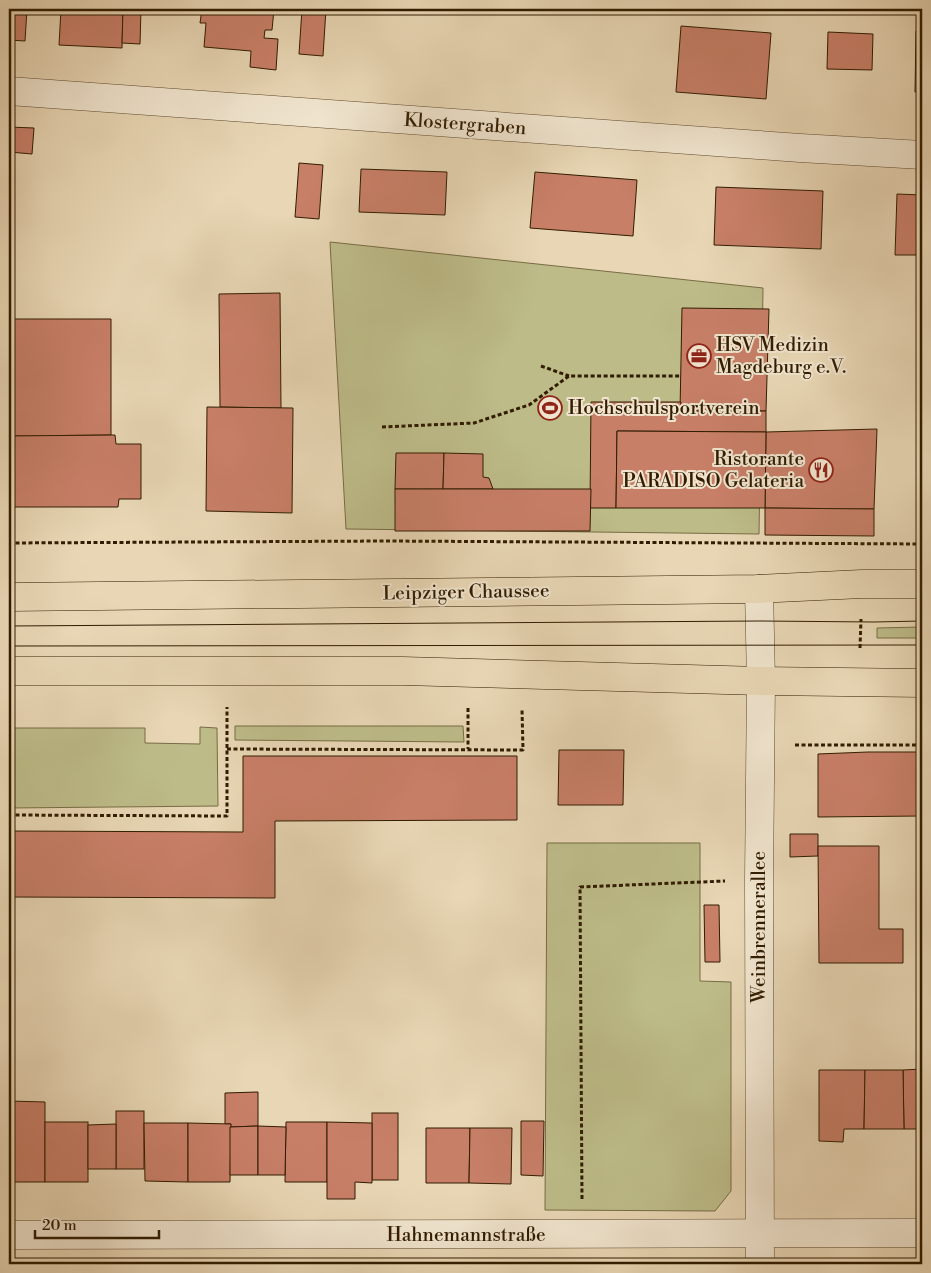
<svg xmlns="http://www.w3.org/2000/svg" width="931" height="1273" font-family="'Libre Bodoni',serif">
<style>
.green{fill:#bdbc89;stroke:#776c44}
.building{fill:#c87f68;stroke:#311c00}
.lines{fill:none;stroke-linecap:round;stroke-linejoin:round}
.minor-casing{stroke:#5f4a2d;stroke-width:29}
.major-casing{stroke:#311c00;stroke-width:29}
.path{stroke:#311c00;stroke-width:3;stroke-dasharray:4 2.5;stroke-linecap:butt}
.minor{stroke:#f0e4ce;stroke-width:28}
.major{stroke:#e8d6b4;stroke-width:28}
.tram{stroke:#311c00;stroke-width:1}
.labels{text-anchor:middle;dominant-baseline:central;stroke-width:4;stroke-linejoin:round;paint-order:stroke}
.street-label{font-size:19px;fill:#311c00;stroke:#f0e4ce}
.poi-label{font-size:19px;fill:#311c00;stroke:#f0e4ce;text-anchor:start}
</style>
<rect width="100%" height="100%" fill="#e8d6b4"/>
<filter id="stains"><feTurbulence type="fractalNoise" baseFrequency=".004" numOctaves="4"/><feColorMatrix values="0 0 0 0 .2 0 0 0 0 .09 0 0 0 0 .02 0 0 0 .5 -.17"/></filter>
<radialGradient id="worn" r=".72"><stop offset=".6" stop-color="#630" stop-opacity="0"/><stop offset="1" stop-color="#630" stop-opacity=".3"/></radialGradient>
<g class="green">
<polygon points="330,242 763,288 759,534 346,529"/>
<polygon points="922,627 922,638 877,638 877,628"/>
<polygon points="235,726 463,726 464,742 235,740"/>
<polygon points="200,727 217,728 218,806 9,808 9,728 145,728 145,743 200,744"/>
<polygon points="547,843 700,843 700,981 731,982 731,1191 715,1211 545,1210"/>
</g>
<g class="building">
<polygon points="9,9 27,9 25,41 9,40"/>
<polygon points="61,9 123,9 122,48 59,45"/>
<polygon points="123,9 141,9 140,44 122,43"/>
<polygon points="202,9 274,9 272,30 265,30 264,38 278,39 276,70 250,67 251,51 204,47 206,23 200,23"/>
<polygon points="302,9 326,9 323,56 299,54"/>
<polygon points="681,26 771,33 766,99 676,92"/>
<polygon points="916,31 922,31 922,92 915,92"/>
<polygon points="828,32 873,34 872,70 827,69"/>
<polygon points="9,127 34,128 32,154 9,152"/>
<polygon points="299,163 323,165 319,219 295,217"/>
<polygon points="361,169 447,172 445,215 359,212"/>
<polygon points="535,172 637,180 633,236 530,228"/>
<polygon points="716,187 823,191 821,249 714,245"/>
<polygon points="897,194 922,195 922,255 895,255"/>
<polygon points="280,293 281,408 220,407 219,294"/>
<polygon points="682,308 769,309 766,411 680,411"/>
<polygon points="10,319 111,319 111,435 10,436"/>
<polygon points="591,402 681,402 680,411 766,411 766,432 617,431 616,508 590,508"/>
<polygon points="207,407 293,408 292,513 206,511"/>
<polygon points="877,429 874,509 765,508 766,432"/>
<polygon points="617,431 766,432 765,508 616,508"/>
<polygon points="115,435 116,444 141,444 141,499 119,499 118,507 9,507 9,436"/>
<polygon points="396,453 444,453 443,489 395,489"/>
<polygon points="444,453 483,454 483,477 489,478 493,489 443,489"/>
<polygon points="395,489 591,489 590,531 395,531"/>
<polygon points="765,508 874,509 874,536 765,535"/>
<polygon points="559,750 624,750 623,805 558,805"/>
<polygon points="868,752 922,752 922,816 818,817 818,754"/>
<polygon points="243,756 517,756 517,820 275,821 275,898 9,897 9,831 243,832"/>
<polygon points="790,834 818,834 818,856 790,857"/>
<polygon points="818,846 879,846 879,929 903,929 903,963 819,963"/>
<polygon points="704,905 719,905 720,962 705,962"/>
<polygon points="922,1069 922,1129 904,1129 903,1070"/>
<polygon points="819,1070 865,1070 864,1129 844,1129 843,1142 819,1141"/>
<polygon points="865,1070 903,1070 904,1129 864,1129"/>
<polygon points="258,1092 258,1126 230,1127 231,1124 225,1124 225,1093"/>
<polygon points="9,1101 45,1102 45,1182 9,1182"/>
<rect x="116" y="1111" width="28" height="58"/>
<rect x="372" y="1113" width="26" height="67"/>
<polygon points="521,1121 544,1121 543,1176 521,1175"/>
<rect x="45" y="1122" width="43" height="60"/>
<polygon points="286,1122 327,1122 327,1182 285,1182"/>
<polygon points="327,1122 372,1123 372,1183 355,1182 355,1199 327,1199"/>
<polygon points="144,1123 188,1123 188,1182 145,1181"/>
<polygon points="188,1123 231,1124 230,1182 188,1182"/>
<polygon points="116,1124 116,1169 88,1169 88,1125"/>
<polygon points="258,1126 258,1175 230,1175 230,1127"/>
<polygon points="258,1126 286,1127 285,1175 258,1175"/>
<polygon points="426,1128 470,1128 469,1183 426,1183"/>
<polygon points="470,1128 512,1128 511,1184 469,1183"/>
</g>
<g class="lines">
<g class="minor-casing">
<g id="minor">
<polyline points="9,91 800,148 922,155"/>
<polyline points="759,589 761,681 759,880 760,1264"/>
<polyline points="9,1235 922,1233"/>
</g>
</g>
<g class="major-casing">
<g id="major">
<polyline points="9,597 759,589 862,584 922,584"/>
<polyline points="9,671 403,671 761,681 922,683"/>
</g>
</g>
<g class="path">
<polyline points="541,366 569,376"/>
<polyline points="382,427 474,423 529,405 569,376 681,376"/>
<polyline points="9,543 384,541 922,544"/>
<polyline points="860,648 861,619"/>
<polyline points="468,708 468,749"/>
<polyline points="795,745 922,745"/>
<polyline points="227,749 523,750 522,709"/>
<polyline points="9,815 227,816 227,707"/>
<polyline points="582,1199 580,887 725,881"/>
</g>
<use href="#minor" class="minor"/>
<use href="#major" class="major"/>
<g class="tram">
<polyline points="9,626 760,621 874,622 922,621"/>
<polyline points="9,646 922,645"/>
</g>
</g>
<defs>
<g id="office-ring" transform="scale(1.25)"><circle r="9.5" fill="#f0e4ce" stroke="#8f2418" stroke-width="1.5"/><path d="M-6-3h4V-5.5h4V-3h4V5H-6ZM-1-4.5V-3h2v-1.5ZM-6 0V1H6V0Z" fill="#8f2418"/></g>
<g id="stadium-ring" transform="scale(1.25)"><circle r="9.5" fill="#f0e4ce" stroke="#8f2418" stroke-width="1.5"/><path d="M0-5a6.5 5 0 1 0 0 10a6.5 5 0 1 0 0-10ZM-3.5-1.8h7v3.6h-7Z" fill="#8f2418"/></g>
<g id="restaurant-ring" transform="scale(1.25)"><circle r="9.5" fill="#f0e4ce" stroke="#8f2418" stroke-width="1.5"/><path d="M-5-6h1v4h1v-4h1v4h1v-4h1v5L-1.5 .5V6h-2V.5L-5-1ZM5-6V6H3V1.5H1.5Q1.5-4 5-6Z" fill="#8f2418"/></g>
</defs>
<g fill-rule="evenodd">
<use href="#office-ring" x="699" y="356"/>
<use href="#stadium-ring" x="550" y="408"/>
<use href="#restaurant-ring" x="821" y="470"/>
</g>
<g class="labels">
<g class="street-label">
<text transform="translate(465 124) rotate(4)">Klostergraben</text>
<text transform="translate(466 592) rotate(-1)">Leipziger Chaussee</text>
<text transform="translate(759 927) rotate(-90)">Weinbrennerallee</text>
<text x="466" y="1235">Hahnemannstraße</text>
</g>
<g class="poi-label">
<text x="716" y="345">HSV Medizin<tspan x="716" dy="22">Magdeburg e.V.</tspan></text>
<text x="568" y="408">Hochschulsportverein</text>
<text x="804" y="459" text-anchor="end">Ristorante<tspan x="804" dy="22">PARADISO Gelateria</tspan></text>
</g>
</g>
<rect width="931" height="1273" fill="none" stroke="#e8d6b4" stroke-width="30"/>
<rect x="10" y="10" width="911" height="1253" fill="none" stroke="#311c00" stroke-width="2.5"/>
<rect x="15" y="15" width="901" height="1243" fill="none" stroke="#311c00"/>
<path d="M35 1230v8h124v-8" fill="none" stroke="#311c00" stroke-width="2.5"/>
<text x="42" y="1230" font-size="15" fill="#311c00" stroke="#f0e4ce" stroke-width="4" paint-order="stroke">20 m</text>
<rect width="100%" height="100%" filter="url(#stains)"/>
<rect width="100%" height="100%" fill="url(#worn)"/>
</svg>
